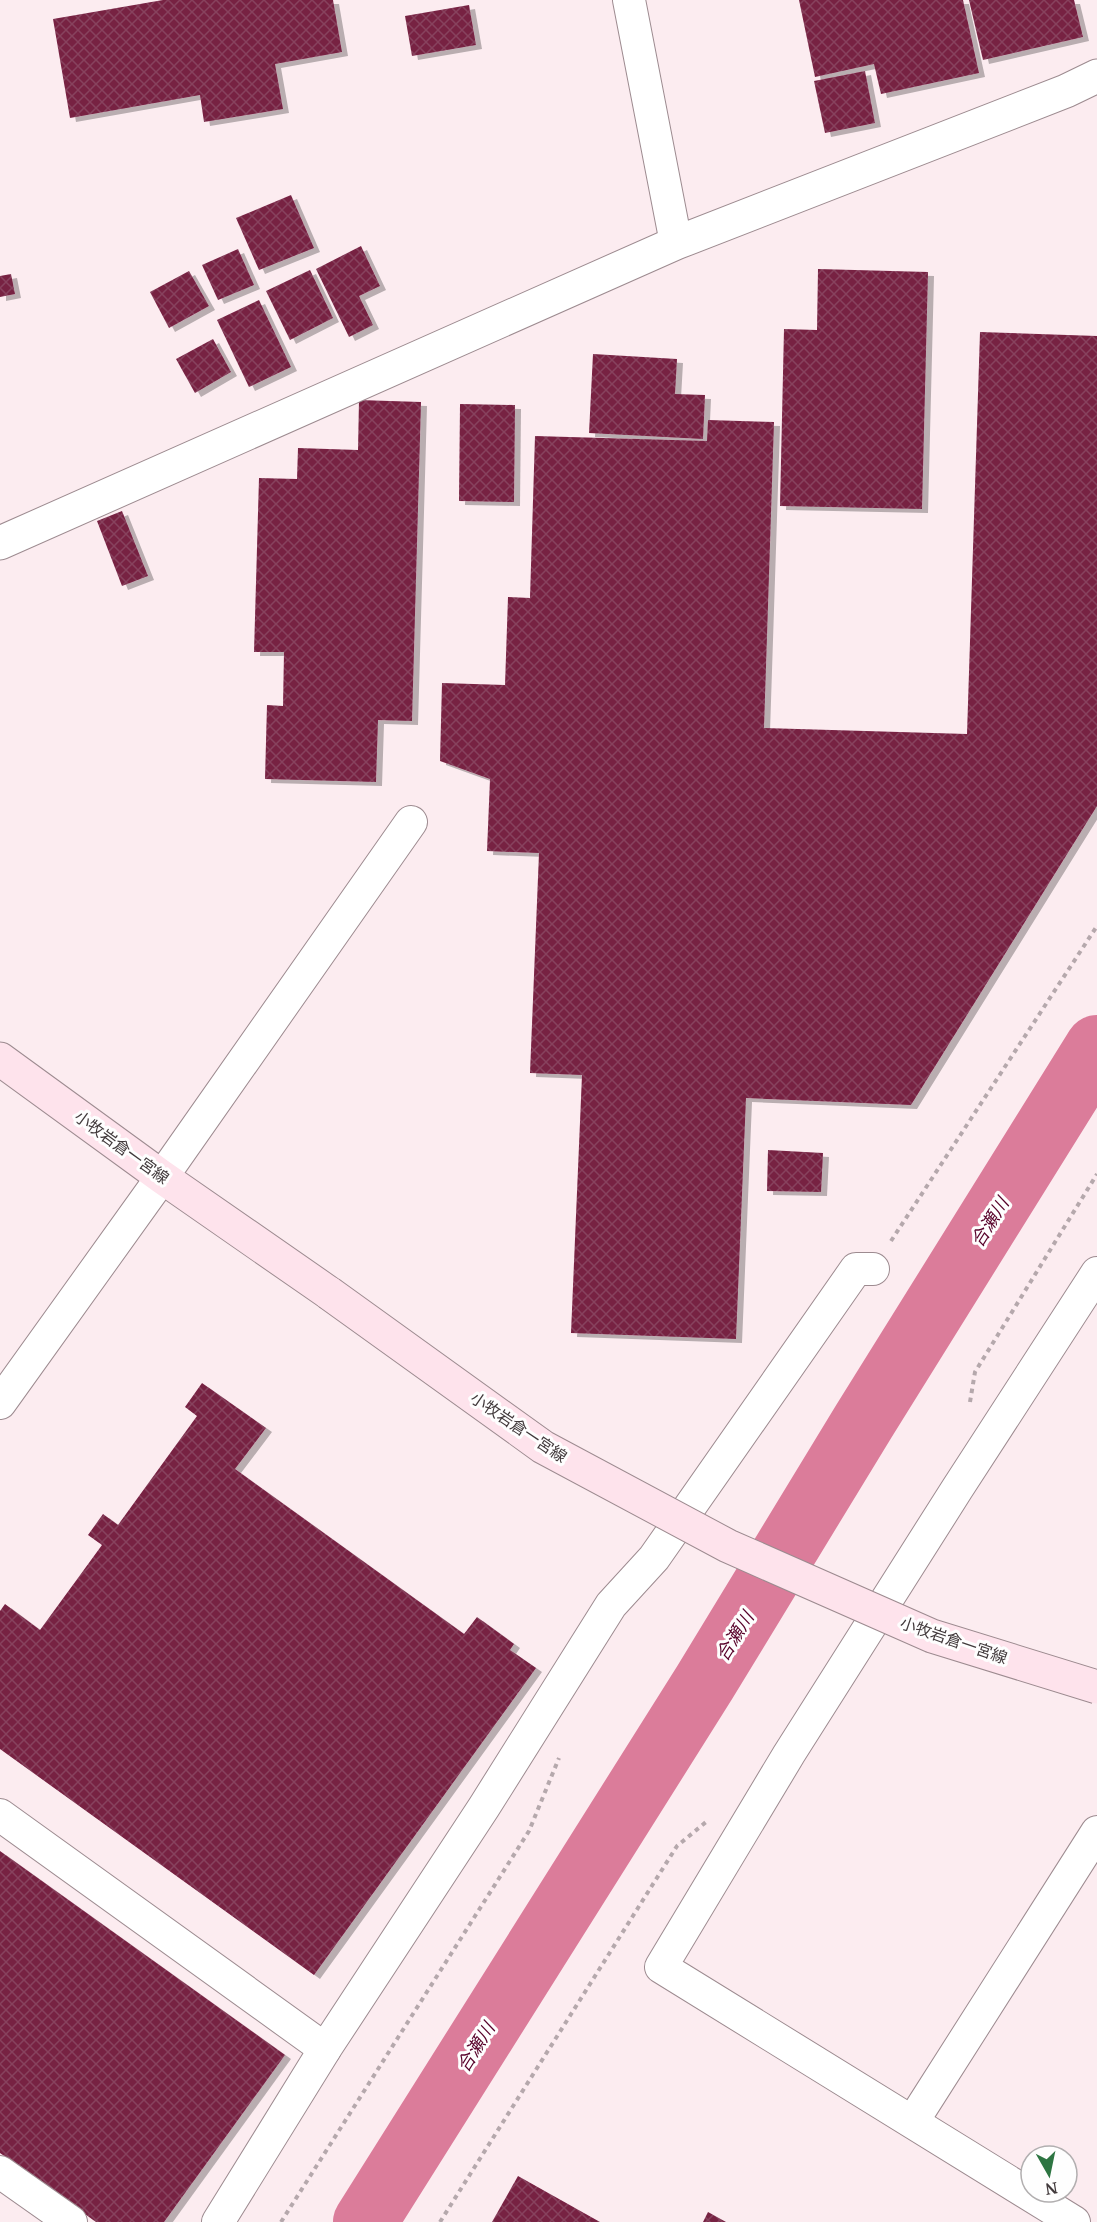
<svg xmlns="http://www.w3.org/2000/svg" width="1097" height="2222" font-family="'PT Serif','Noto Sans JP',serif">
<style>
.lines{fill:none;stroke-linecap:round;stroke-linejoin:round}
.river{stroke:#db7c9a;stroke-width:64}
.building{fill:url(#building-cross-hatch);filter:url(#shadow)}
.minor-casing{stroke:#9d8b90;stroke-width:34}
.tertiary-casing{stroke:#9d8b90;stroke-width:35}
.secondary-casing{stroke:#9d8b90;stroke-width:35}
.path{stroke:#b5a8ac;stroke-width:4;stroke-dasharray:4.5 4.5;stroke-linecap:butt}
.minor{stroke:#fff;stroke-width:32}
.tertiary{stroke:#fff;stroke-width:33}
.secondary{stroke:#fee3ec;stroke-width:33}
.secondary-bridge-casing{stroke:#9d8b90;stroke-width:35;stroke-linecap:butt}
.secondary-bridge{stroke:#fee3ec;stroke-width:33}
.labels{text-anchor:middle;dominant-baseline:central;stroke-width:6;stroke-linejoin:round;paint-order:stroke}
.street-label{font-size:16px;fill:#41393b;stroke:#fefefe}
.water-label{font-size:18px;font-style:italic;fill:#570029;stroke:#fefefe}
</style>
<defs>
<pattern id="building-cross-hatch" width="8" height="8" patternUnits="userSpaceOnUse" patternTransform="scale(1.5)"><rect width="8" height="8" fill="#772143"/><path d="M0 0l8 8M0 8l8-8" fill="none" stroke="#87425d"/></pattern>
<filter id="shadow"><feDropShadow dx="6" dy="4" stdDeviation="0" flood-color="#0004"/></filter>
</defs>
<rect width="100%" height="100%" fill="#fcecf0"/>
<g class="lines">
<polyline class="river" points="365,2222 705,1682 864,1421 1097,1047"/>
</g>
<g class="building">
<polygon points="163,0 333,0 342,52 275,64 283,109 204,122 200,95 70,118 53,19"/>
<polygon points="799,0 963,0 979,73 881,94 874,64 815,77"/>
<polygon points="969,0 1074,0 1083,37 983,60"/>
<polygon points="469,5 476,45 412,56 405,16"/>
<polygon points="865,71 875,123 825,133 814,81"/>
<polygon points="291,195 314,248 259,270 236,218"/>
<polygon points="361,246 380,286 359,296 373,325 349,337 316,269"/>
<polygon points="238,249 254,285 218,300 202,265"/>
<polygon points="818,269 928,272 922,509 780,506 784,329 817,330"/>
<polygon points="310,270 333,318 290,340 266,291"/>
<polygon points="189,271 209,306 169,328 150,292"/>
<polygon points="11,274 15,294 0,297 0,276"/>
<polygon points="259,300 291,367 249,387 217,320"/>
<polygon points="980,332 1097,336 1097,806 911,1105 746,1098 736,1339 571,1333 582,1075 530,1073 539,853 487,851 490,779 440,761 442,683 505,685 508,597 530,598 535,436 707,441 708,420 774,422 764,728 967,734"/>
<polygon points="213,339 231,372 195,393 176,359"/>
<polygon points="593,354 677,359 675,394 705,395 703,439 589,433"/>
<polygon points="359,400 421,402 412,721 378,720 376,782 265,779 267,705 283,706 284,652 254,652 259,478 297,479 298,448 358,450"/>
<polygon points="460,404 515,405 514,502 459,501"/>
<polygon points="122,511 148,576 122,586 97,521"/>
<polygon points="768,1150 823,1153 821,1192 767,1191"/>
<polygon points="202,1383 266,1428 235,1469 464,1634 477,1617 514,1644 510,1650 536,1668 314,1975 0,1749 0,1611 5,1604 40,1630 102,1545 88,1535 103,1514 118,1525 197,1416 185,1407"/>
<polygon points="0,1851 285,2055 164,2222 96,2222 0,2153"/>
<polygon points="518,2176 600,2222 492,2222"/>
<polygon points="708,2212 726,2222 703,2222"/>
</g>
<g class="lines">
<g class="minor-casing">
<g id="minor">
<polyline points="629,0 676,243"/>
<polyline points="0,1403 162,1177 411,822"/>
<polyline points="0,1815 325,2049"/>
<polyline points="913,2121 1097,1832"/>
<polyline points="0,2172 71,2222"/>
<polyline points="218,2222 325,2049 484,1807 611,1605 654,1558 856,1269 873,1269"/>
<polyline points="1074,2222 661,1967 789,1754 957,1489 1097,1273"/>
</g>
</g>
<g class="tertiary-casing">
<polyline id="tertiary" points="0,543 676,243 1066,91 1097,76"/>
</g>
<g class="secondary-casing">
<polyline id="secondary" points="0,1059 162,1177 329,1293"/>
</g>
<g class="path">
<polyline points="891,1241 1097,926"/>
<polyline points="970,1402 975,1372 1097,1174"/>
<polyline points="281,2222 529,1831 559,1758"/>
<polyline points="440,2222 677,1846 706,1822"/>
</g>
<use href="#minor" class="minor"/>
<use href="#tertiary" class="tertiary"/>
<use href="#secondary" class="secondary"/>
<g class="secondary-bridge-casing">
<polyline id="secondary-bridge" points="329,1293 543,1447 728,1546 932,1636 1097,1687"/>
</g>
<use href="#secondary-bridge" class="secondary-bridge"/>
</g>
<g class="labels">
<g class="street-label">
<text transform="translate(122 1147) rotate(36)">小牧岩倉一宮線</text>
<text transform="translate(519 1427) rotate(34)">小牧岩倉一宮線</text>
<text transform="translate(954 1640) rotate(19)">小牧岩倉一宮線</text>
</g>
<g class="water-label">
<text transform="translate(989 1222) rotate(-58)">合瀬川</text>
<text transform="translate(734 1636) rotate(-58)">合瀬川</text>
<text transform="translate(475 2047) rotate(-58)">合瀬川</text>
</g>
</g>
<g transform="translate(1049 2174) rotate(171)"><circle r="28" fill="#fefefe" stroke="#b2afb0" stroke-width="1.5"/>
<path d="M0-4.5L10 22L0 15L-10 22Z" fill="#2d7542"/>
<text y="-9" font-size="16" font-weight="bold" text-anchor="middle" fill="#41393b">N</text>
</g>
</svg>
